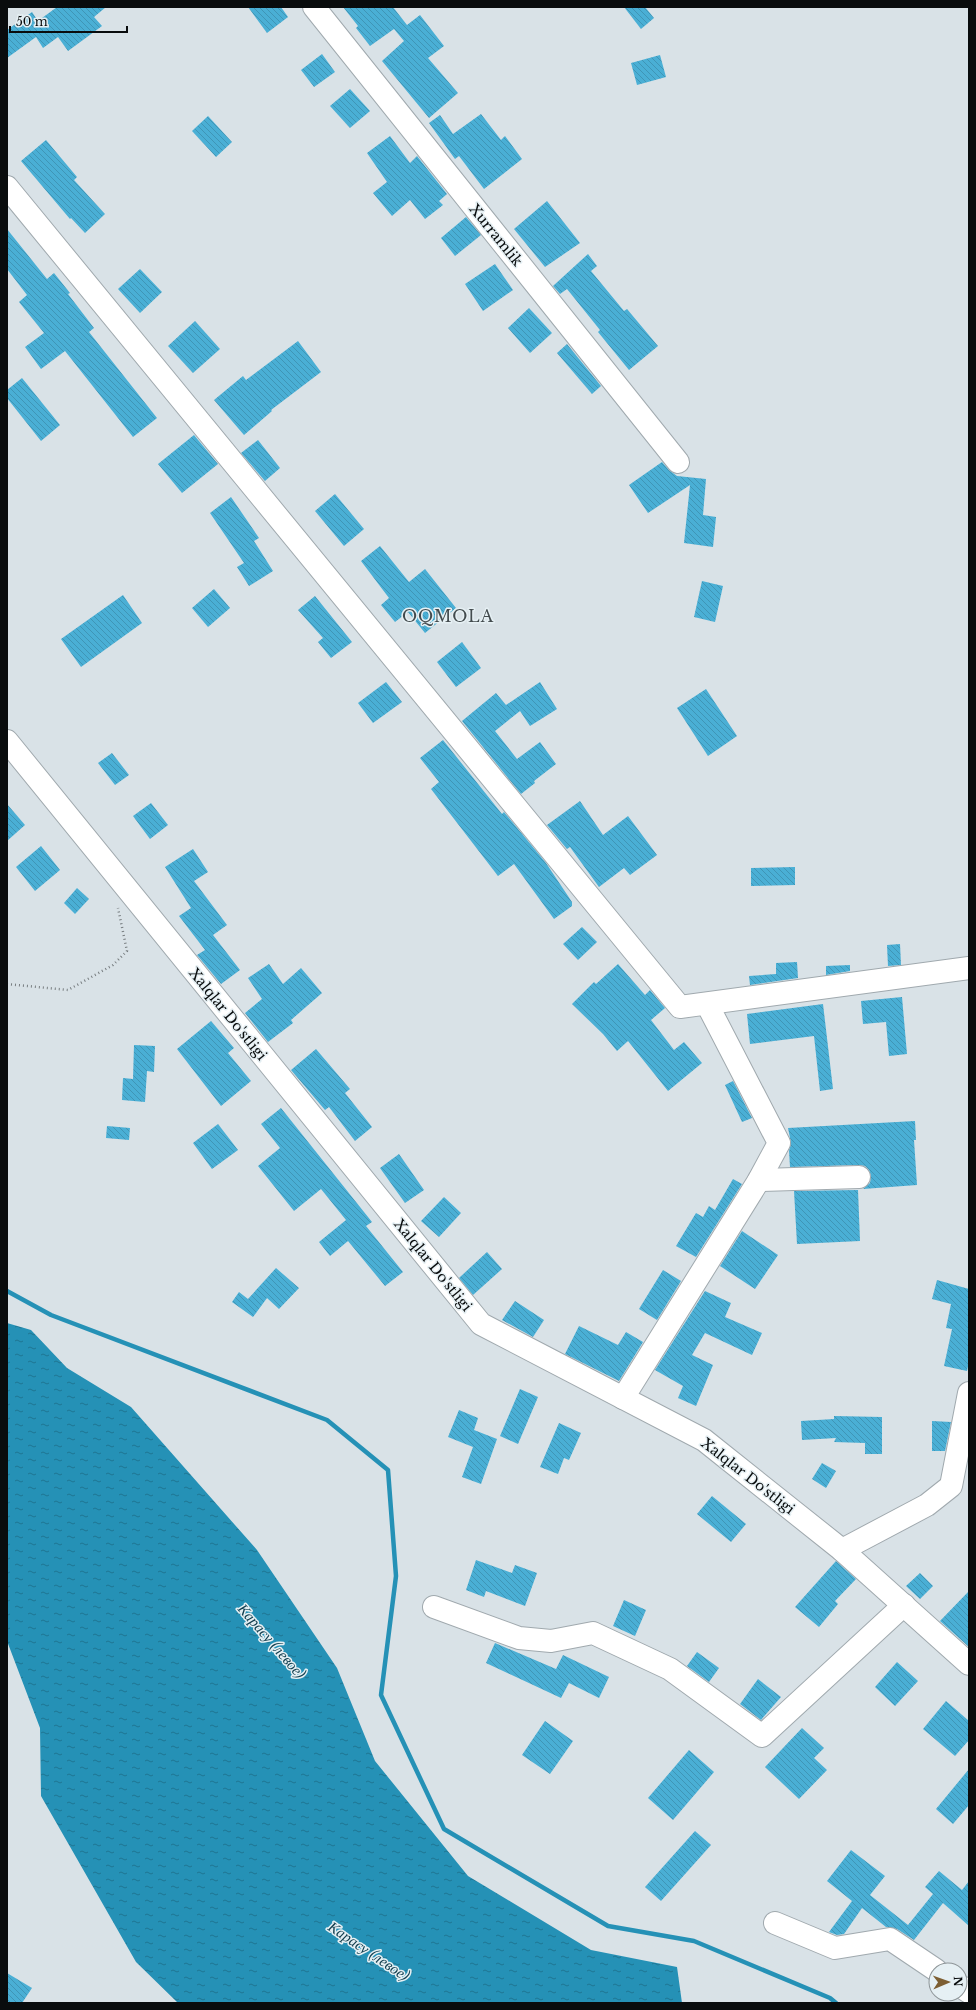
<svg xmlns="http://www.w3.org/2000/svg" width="976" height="2010" font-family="'Libre Baskerville',serif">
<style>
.water{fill:url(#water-ripples)}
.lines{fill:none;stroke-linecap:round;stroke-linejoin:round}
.stream{stroke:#2591b6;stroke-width:4.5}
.building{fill:url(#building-back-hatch)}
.minor-casing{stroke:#a0a9ae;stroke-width:24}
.path{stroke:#787e81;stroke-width:2.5;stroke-dasharray:1 3;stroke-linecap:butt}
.minor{stroke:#fff;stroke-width:22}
.labels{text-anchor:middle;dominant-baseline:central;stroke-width:3;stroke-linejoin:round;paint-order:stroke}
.street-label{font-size:14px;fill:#090c0d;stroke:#e6f0f4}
.water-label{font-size:15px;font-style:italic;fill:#144050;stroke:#e6f0f4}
.quarter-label{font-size:16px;letter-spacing:1px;fill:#434b4e;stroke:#e6f0f4}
</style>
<defs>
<pattern id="water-ripples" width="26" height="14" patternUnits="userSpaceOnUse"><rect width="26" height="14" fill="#2591b6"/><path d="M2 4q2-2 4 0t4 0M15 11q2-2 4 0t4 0" fill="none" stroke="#1e7592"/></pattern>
<pattern id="building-back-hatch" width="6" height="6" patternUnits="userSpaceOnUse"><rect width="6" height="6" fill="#4aafd5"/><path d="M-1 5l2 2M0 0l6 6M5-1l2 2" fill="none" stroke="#3f95b6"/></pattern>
</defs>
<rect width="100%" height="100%" fill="#d9e2e7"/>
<polygon class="water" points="7,1323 31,1330 67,1368 131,1407 257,1550 337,1668 375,1761 468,1876 591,1950 677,1967 682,2003 178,2003 136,1962 41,1796 40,1728 7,1641"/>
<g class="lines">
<polyline class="stream" points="7,1291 51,1315 327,1420 388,1470 396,1576 381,1695 444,1829 608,1926 694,1941 830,1998 836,2003"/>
</g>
<g class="building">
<polygon points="57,7 106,7 94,17 102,26 68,51 58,37 43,48 36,37 7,58 7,30 32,12 38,21"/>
<polygon points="248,7 281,7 288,17 267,33"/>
<polygon points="343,7 393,7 407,25 420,15 444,46 428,58 458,93 429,118 382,61 404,41 394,29 370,46 356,28 358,26"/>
<polygon points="624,7 645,7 654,18 641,29"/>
<polygon points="322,54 335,72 314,87 301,70"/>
<polygon points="660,55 666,77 637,85 631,63"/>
<polygon points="350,89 370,111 350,128 330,106"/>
<polygon points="481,114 501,140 505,136 522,159 484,189 459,156 455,159 429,123 440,115 453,134"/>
<polygon points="208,116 232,142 216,157 192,131"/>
<polygon points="390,136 410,163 417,156 447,194 439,201 443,205 425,219 410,200 392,216 373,193 387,182 367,153"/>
<polygon points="46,140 77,177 74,180 105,214 85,233 71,218 70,219 21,161"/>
<polygon points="547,201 580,243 545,267 514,229"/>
<polygon points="466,217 481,235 455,256 441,238"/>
<polygon points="7,229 47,279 54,273 70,293 68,294 94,328 89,332 157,418 133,437 65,351 41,369 25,347 44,333 19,302 27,295 7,269"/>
<polygon points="588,254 597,266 591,271 624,311 627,309 658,346 629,370 598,332 600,330 567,289 560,294 553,286"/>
<polygon points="495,264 513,290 483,311 465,284"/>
<polygon points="140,269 162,292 140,313 118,289"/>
<polygon points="529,308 552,333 530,353 508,328"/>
<polygon points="195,321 220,349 193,373 168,346"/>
<polygon points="298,341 321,372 271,410 272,411 244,435 214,400 243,376 246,380"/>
<polygon points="567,344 601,386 592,394 557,353"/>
<polygon points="22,378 60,425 41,441 7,398 7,390"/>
<polygon points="194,435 218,464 182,493 158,464"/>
<polygon points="258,440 280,468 265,481 241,453"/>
<polygon points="662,462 669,470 677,476 706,479 703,515 716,517 713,547 684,543 690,485 648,513 629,485"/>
<polygon points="335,494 364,529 344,546 315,511"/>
<polygon points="231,497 259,538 254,541 273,571 249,586 237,567 244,563 210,513"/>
<polygon points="380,546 409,582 425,569 456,608 425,633 408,612 395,622 381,605 389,598 361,561"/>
<polygon points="702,581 723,586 715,622 694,617"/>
<polygon points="214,589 230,608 208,627 192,608"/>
<polygon points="123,595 142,623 81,667 61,639"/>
<polygon points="315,596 352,642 331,658 318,642 323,638 298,610"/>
<polygon points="462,642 481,668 456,687 437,662"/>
<polygon points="386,682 402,702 373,723 358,703"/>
<polygon points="540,682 557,709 530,726 520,711 495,731 517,759 540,742 556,764 534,781 535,783 521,794 462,721 496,693 506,705"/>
<polygon points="706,689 737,736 708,756 677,708"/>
<polygon points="443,740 502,814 504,812 546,863 572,902 572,906 554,919 514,864 498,876 431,789 439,782 420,758"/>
<polygon points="112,753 129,775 115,785 98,763"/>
<polygon points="580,801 603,835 628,816 657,855 630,875 624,868 599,887 570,847 567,849 547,825"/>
<polygon points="151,803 168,825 150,839 133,816"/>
<polygon points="7,804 25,825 7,841"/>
<polygon points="41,846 60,870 35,891 16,867"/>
<polygon points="193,849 208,872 194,881 227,925 213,935 240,970 221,984 197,955 205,950 179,916 191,908 165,867"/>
<polygon points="795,867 795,885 751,886 751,868"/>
<polygon points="77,888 89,899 75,914 64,903"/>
<polygon points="582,927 597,942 578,960 563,944"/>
<polygon points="900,944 901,965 888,966 887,945"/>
<polygon points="797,962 798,978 750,985 749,976 776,974 776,963"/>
<polygon points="269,964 283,984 301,968 322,993 291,1020 293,1023 268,1042 245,1013 262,999 248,978"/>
<polygon points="618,964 645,995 650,990 665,1008 651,1020 674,1050 684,1042 702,1063 668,1091 628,1041 617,1051 603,1034 572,1004 594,982 596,984"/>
<polygon points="850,965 850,971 826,975 826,966"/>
<polygon points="902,997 907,1054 889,1056 886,1022 863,1024 861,1001"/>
<polygon points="823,1004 833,1089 820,1091 814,1036 750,1044 747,1014"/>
<polygon points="211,1021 234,1048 228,1053 251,1081 221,1106 177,1049"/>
<polygon points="134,1045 155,1046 154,1072 147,1071 145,1102 122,1100 123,1078 133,1079"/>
<polygon points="316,1049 350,1089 345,1093 372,1127 355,1141 329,1107 325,1110 291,1070"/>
<polygon points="733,1081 752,1118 742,1122 725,1085"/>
<polygon points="281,1108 372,1222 366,1226 403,1272 385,1286 348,1241 330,1256 319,1242 346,1220 321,1189 294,1211 258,1166 280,1148 261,1124"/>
<polygon points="915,1121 916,1140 914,1140 917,1185 863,1189 870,1183 871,1176 869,1170 865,1166 859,1165 790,1167 789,1151 791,1143 788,1128"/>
<polygon points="218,1124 238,1150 212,1169 193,1143"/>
<polygon points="107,1126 130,1128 129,1140 106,1138"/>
<polygon points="399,1154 424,1190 405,1203 380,1168"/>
<polygon points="733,1179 742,1184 696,1257 676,1246 696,1213 703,1217 709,1206 715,1210"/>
<polygon points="858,1190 860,1241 797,1244 794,1191"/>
<polygon points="444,1197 461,1213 439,1237 421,1221"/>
<polygon points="742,1231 778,1255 755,1289 720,1266"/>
<polygon points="487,1252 502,1269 473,1295 459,1278"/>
<polygon points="276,1268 299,1288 279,1309 267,1298 253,1317 232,1302 239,1292 248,1299"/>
<polygon points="663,1270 681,1281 657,1320 639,1309"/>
<polygon points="937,1280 969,1289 969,1362 967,1371 944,1366 952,1329 946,1328 951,1304 932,1299"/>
<polygon points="705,1291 731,1303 725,1317 762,1333 752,1355 705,1333 692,1355 713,1365 696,1406 678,1398 683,1386 655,1370"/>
<polygon points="515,1301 544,1320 533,1337 502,1320"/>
<polygon points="579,1326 618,1345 626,1332 643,1342 619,1381 565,1354"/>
<polygon points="520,1389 538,1397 518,1444 500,1436"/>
<polygon points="459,1410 478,1418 474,1430 497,1439 481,1484 462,1477 473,1447 448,1437"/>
<polygon points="834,1416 882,1417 882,1454 865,1454 865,1443 834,1442 836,1438 802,1440 801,1421 834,1419"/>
<polygon points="932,1421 951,1422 945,1451 932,1451"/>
<polygon points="559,1423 581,1433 569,1460 564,1458 558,1474 540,1467"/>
<polygon points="822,1463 836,1471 826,1488 812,1479"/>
<polygon points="712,1496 746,1524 731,1542 697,1514"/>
<polygon points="476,1560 512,1573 515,1565 537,1573 525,1606 486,1591 484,1597 466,1590"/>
<polygon points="836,1561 856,1579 835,1601 838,1604 819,1627 795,1607"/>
<polygon points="920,1573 933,1586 920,1599 906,1586"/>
<polygon points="969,1591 969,1647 940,1621"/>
<polygon points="624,1600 646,1610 635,1636 613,1626"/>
<polygon points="495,1643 556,1669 563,1655 609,1677 599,1698 569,1683 561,1698 486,1663"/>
<polygon points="697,1652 719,1668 709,1682 687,1666"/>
<polygon points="897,1662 918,1681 895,1706 875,1687"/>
<polygon points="758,1679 781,1697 761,1720 740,1704"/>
<polygon points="946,1701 969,1721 969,1740 955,1756 923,1729"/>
<polygon points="545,1721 573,1741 550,1774 522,1755"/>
<polygon points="802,1728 824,1748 814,1758 827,1770 799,1799 765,1767"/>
<polygon points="689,1750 714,1772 673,1820 648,1798"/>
<polygon points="969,1769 969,1805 953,1824 936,1809"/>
<polygon points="695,1831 711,1845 661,1901 645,1887"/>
<polygon points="851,1850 885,1876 870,1895 908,1925 933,1894 925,1887 939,1871 962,1890 969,1881 969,1926 943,1903 914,1940 897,1929 886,1927 862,1908 844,1934 837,1935 829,1932 852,1901 827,1881"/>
<polygon points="7,1973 32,1988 22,2003 7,2003"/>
</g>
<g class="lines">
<g class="minor-casing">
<g id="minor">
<polyline points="314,7 678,462"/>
<polyline points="7,187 680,1007 969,968"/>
<polyline points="7,741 481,1324 704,1440 842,1550 969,1664"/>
<polyline points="759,1180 859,1177"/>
<polyline points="623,1398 759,1180 779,1143 707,1004"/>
<polyline points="842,1550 927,1505 951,1486 969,1393"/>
<polyline points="434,1607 519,1638 551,1641 593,1633 670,1669 762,1736 904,1605"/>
<polyline points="775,1923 835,1948 890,1939 936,1970"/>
<polyline points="960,1986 969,1992"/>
</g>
</g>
<polyline class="path" points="7,984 68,990 113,965 127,951 118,908"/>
<use href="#minor" class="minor"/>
</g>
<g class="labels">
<g class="street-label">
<text transform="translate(496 235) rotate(51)">Xurramlik</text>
<text transform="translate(228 1014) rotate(51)">Xalqlar Do'stligi</text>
<text transform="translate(433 1265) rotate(51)">Xalqlar Do'stligi</text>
<text transform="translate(748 1476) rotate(38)">Xalqlar Do'stligi</text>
</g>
<g class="water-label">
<text transform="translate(272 1641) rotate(49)">Карасу (левое)</text>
<text transform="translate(369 1951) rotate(34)">Карасу (левое)</text>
</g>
<g class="quarter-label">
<text x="448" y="616">OQMOLA</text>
</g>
</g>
<rect width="976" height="2010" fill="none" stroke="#090c0d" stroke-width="16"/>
<g transform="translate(948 1982) rotate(88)"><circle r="19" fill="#e6f0f4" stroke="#8e9598"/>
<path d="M0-3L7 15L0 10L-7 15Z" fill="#7d5f33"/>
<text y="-6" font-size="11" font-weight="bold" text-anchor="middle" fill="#090c0d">N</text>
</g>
<path d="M10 26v6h117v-6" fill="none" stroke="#090c0d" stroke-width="2"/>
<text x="16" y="26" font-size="12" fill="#090c0d" stroke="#e6f0f4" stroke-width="3" paint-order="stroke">50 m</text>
</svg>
